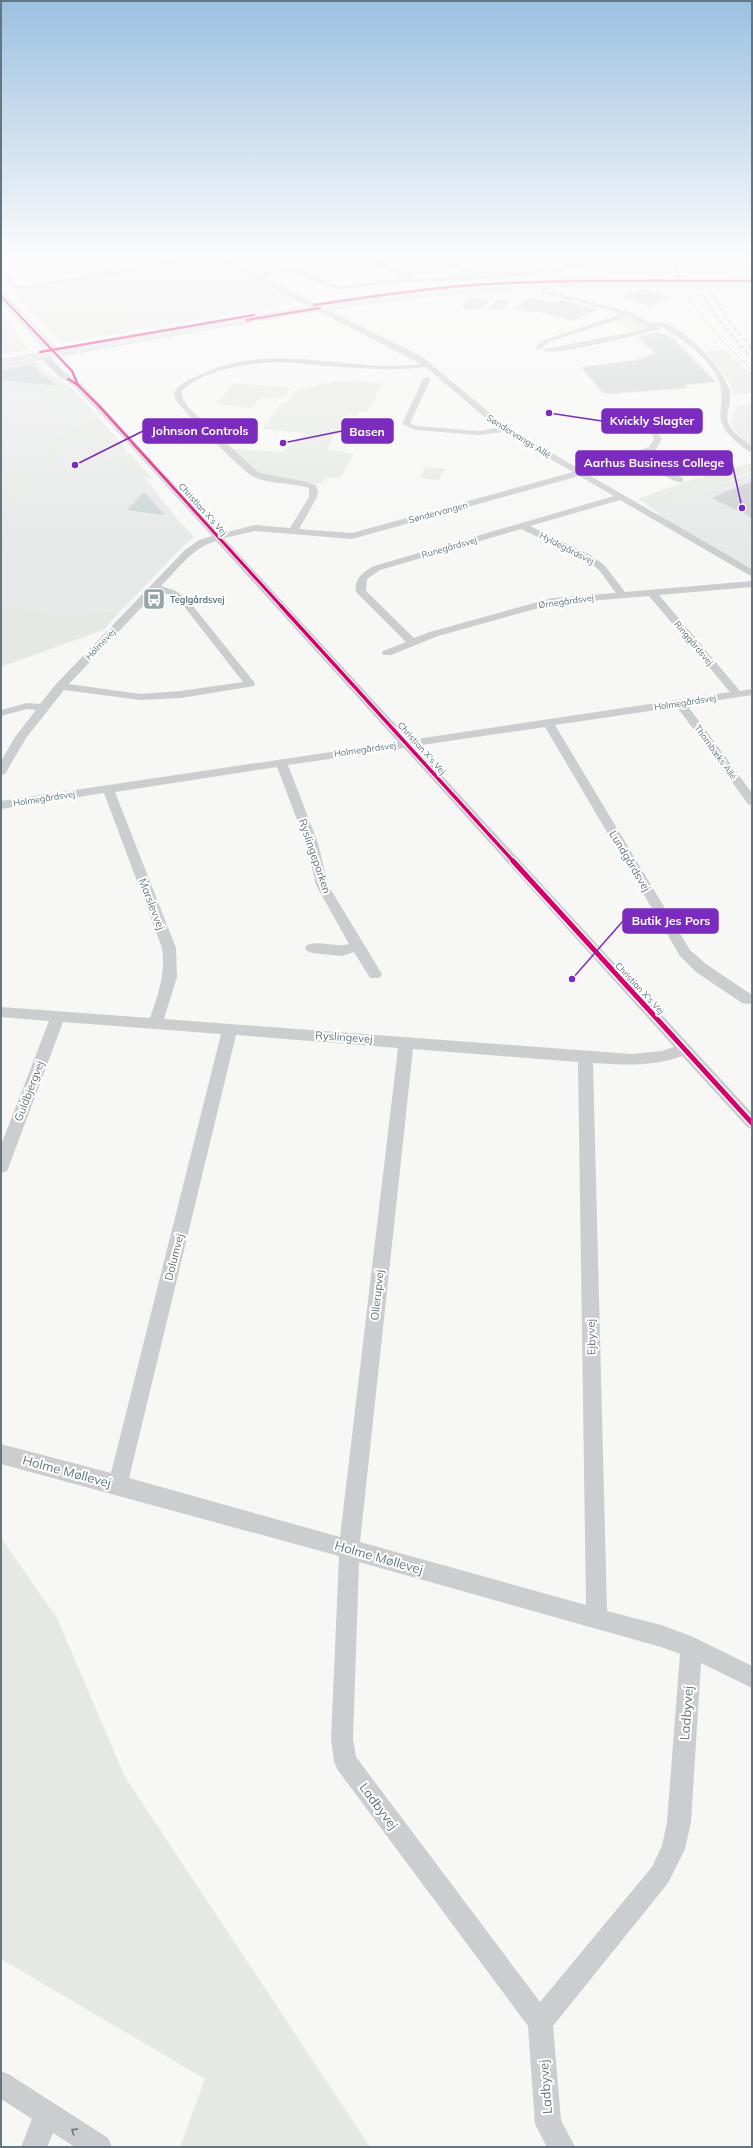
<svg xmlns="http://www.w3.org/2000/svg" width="753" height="2148" font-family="Mulish,sans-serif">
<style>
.built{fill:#e7e9e8}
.green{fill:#e6e9e3}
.water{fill:#cbd5d7}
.building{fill:#ced0d1;stroke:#e6e6e6}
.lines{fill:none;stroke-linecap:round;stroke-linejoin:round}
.major-casing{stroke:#d4d5d6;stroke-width:2}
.minor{fill:#cccdce;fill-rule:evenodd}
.major{fill:#e0e1e1;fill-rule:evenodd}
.tram{stroke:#c2c4c5;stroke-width:1}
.rail-casing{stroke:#c2c4c5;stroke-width:2}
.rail{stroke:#fff;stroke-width:1.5;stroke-dasharray:4;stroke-linecap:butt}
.cycleway-far3-casing{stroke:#fff;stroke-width:3.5}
.cycleway-far2-casing{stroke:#fff;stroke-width:4.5}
.cycleway-far1-casing{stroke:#fff;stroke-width:5.5}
.cycleway-casing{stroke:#fff;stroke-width:8}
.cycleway-far3{stroke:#d6006c;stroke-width:2.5}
.cycleway-far2{stroke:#d6006c;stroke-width:3}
.cycleway-far1{stroke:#d6006c;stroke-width:3.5}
.cycleway{stroke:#d6006c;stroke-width:5}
.oneway{stroke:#677b86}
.labels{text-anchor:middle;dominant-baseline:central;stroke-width:4;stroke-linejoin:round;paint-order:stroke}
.far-street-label{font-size:9px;fill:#627782;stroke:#fff}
.far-poi-label{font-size:9px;font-weight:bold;fill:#627782;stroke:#fff;text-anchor:start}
.street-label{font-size:11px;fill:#627782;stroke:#fff}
.near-street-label{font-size:13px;fill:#627782;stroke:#fff}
.leader{fill:none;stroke:#7b2cbf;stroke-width:1.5}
.callout-dot{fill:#7b2cbf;stroke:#fff;stroke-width:1.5}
.callout{fill:#7b2cbf;stroke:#7b2cbf;stroke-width:1.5}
.callout-label{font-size:12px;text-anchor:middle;font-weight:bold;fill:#fff}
</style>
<rect width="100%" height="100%" fill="#f7f7f6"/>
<g class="built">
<polygon points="211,256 295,301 291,304 67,342 59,341 13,294 14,291"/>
<polygon points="1,311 15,327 17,334 27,348 25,349 1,354"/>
<polygon points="1,384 73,389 96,415 177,519 194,537 185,544 119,613 99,609 79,616 1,604"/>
<polygon points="752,404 752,446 736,432 732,425 733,415 737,406"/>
<polygon points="752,472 752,568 653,516 659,513 655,511"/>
</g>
<g class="green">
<polygon points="219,253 252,253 258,256 236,261"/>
<polygon points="701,253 752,253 752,279 708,278"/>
<polygon points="420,254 449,265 408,275 381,263"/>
<polygon points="666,267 671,278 531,281 559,276 663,271"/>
<polygon points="106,277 124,294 113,297 134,313 128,314 143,326 141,327 98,337 64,341 16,293"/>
<path d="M 627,317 L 646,324 L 646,327 C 633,335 628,326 614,322 Z"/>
<polygon points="15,327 17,334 27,348 22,351 1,354 1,344 18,341 14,333"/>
<polygon points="725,350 752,375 752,393 733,395 729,381 706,351"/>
<polygon points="31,362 37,362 46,373 56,377 69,386 96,415 79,417 79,412 73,404 56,402 55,401 60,395 9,389 1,393 1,380 56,386 41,376 32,364 1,370 1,367"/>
<polygon points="341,380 383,383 366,413 358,412 355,417 350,414 347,415 327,449 354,454 340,478 327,477 322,483 315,484 278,478 257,471 232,449 282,452 306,433 263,429 281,403 286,403 296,390"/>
<polygon points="234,383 291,388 285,397 259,399 252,408 216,404"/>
<path d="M 100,419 L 127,450 L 119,452 C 108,435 67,439 54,452 L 57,457 L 48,459 L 44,456 C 48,439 84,423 100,419 Z"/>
<polygon points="130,453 154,480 135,474 122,475 115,480 128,467 96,463 110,462 118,458 120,455"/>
<polygon points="752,463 752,471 656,511 638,499 688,481"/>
<polygon points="425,467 444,469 439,480 420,478"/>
<polygon points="13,470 43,475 15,500 1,499 1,481"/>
<polygon points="1,604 79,616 99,609 119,613 103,630 1,667"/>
<polygon points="1,1538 57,1618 125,1777 370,2147 180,2147 205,2079 1,1959"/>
</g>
<g class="water">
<path d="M 32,364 C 40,374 47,377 57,386 L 1,380 L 1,370 Z"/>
<polygon points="143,493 145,493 164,514 162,515 127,510"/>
</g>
<g class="building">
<polygon points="643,289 671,297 650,306 621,297"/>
<polygon points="470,297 489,300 480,310 461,308"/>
<polygon points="528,298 554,302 559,300 566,301 597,309 573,321 536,311 533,313 514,309"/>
<polygon points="497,299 510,301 502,310 489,309"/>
<polygon points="659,332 673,338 716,382 685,385 688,388 608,394 602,392 581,367 637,360 655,353 637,337"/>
<polygon points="752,481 752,518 711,498 724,492"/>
</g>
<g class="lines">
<g class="major-casing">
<path id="major" d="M 617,281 L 752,281 L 752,287 C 642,287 531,284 421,297 C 280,313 140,342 1,366 L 1,360 L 49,352 L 1,301 L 1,293 L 4,294 L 58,350 L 330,303 L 423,291 Z"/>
</g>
<g class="minor">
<path d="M 207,253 L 216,253 L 256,274 L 293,267 L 338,286 L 406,279 L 350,253 C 360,253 367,260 374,260 C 386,260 399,253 412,253 L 379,262 L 416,279 L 472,275 L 421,253 L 430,253 L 480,275 L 552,270 L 566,266 L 535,253 C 549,253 563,265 574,264 C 592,263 607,253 626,253 L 552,274 L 373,285 L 337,290 L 292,271 L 262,277 L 421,356 L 507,427 L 581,470 L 649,447 L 654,439 C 650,425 635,423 626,414 L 633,412 L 653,426 L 662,439 L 655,451 L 637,457 L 683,478 L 683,482 L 677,482 L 629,459 L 587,474 L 752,569 L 752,576 L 749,575 L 620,500 L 530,526 L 594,557 L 605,566 L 625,592 L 752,581 L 752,587 L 659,595 L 740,691 L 752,689 L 752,695 L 687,705 L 752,793 L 752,805 L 748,804 L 677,707 L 555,725 L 690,950 L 706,964 L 752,995 L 752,1003 L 747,1004 L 742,1003 L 696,972 L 680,956 L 545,727 L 415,746 L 752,1113 L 752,1129 L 747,1127 L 682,1056 C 652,1067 624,1065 593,1063 L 607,1611 L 661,1625 L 691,1636 L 752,1666 L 752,1688 L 701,1663 L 691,1822 L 685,1849 L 668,1883 L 553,2026 L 561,2120 L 575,2147 L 547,2147 L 535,2124 L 528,2026 L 337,1769 L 334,1761 L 331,1739 L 339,1556 L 1,1464 L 1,1444 L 111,1473 L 221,1034 L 63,1022 L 9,1166 L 7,1171 L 1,1173 L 1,1145 L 49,1021 L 1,1017 L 1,1007 L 150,1018 C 158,994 166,973 162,948 L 104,793 L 1,809 L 1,801 L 398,742 L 216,541 C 192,548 178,569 161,586 L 176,591 L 189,601 L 254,682 L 255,684 L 254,686 L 181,698 L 140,700 L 64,690 L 26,738 L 5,774 L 1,775 L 1,761 L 15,737 L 36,710 L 27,709 L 1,716 L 1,710 L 27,703 L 40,704 L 56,684 L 185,550 L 199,540 L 212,536 L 103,416 L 75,387 L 58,376 L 41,358 L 41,354 L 47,354 L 64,372 L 81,383 L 220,534 L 255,525 L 290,528 L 309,497 L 309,488 C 291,482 269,485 252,476 C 242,470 177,406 175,398 C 173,393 176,390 178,387 C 186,381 194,377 202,374 C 255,349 311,361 367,365 C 385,367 403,366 421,364 L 213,257 L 26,290 L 12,287 L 1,276 L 1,270 L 16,284 L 26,286 ZM 279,362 C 328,365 377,373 426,367 L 497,428 L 478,431 L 416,426 L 410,423 L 431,379 L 427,377 L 423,379 L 402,424 L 415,430 L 478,435 L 503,432 L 573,472 L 352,533 L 299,529 L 317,497 L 318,492 L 316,485 C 297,478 277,478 258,472 L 189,408 L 182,397 L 182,391 C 203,369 250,363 279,362 ZM 579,476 L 614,496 L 374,566 C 363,572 354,578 356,592 L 406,642 L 383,651 L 382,653 L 383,655 L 391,655 L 438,636 L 553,604 L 649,596 L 730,692 L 410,740 L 224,538 L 255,531 L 352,539 ZM 521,529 L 588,561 L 599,570 L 616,593 L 552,598 L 430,632 L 414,638 L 366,591 L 367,579 L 380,570 ZM 157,591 L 170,595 L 183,605 L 243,682 L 181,691 L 140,694 L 69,684 ZM 404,748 L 674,1047 L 662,1051 L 632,1054 L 164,1019 L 177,977 L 176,948 L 115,792 L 277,767 L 306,843 L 316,885 L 349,944 C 335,948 321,940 307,945 L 305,948 L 307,951 L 312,953 L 342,956 L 354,952 L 370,978 L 380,978 L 382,974 L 328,885 L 318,843 L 288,765 ZM 236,1035 L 398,1048 L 340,1537 L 129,1478 ZM 413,1049 L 578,1062 L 586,1605 L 360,1542 ZM 359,1562 L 661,1647 L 680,1654 L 667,1822 L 662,1846 L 652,1867 L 540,2002 L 356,1757 L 353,1739 Z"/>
<polygon points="302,253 311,253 319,258 314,259"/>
<path d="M 544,290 L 626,311 L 651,323 C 676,315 724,368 730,391 C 732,403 724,414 729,425 C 734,434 744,440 752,446 L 752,452 C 746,451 742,446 737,442 C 705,416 733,404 715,373 C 702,352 680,338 659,325 L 656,325 L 661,329 L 658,331 C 651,329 644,334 638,335 C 623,338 550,357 541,350 L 637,331 L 649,327 L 626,315 L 624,318 L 551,341 L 541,349 L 537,349 L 535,348 L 540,343 L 547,339 L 619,315 L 614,311 L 542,293 L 541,292 Z"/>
<polygon points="1,2071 10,2075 108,2138 112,2147 75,2147 53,2133 47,2147 21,2147 32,2119 1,2099"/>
</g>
<use href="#major" class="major"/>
<path class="tram" d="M 671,253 C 683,303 716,336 752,370"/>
<g class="rail-casing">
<g id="rail">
<path d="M 686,253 C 697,295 722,327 752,358"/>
<path d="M 694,253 C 705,290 725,320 752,348"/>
</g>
</g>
<use href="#rail" class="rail"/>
<g class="cycleway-far3-casing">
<g id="cycleway-far3">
<polyline points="1,296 72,371 78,385"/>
<path d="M 314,305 C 367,297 420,289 473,285 C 566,279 659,281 752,281"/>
<polyline points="247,320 320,308"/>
<polyline points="40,352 254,315"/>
<polyline points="68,379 78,385 101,408"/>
</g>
</g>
<g class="cycleway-far2-casing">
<polyline id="cycleway-far2" points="100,407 282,607"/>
</g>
<g class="cycleway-far1-casing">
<polyline id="cycleway-far1" points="281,606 514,862"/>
</g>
<g class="cycleway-casing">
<polyline id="cycleway" points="513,861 752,1123"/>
</g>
<use href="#cycleway-far3" class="cycleway-far3"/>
<use href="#cycleway-far2" class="cycleway-far2"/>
<use href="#cycleway-far1" class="cycleway-far1"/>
<use href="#cycleway" class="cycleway"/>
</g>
<defs><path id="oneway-chevron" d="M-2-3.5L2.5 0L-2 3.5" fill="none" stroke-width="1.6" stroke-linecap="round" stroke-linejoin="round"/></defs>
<use class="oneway" href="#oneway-chevron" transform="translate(74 2131) rotate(-147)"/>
<linearGradient id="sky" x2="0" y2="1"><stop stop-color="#9cc1e1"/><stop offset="0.46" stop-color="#fbfbfb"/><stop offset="1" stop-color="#fbfbfb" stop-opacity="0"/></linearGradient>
<rect width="753" height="554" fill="url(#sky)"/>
<defs>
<g id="bus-square" transform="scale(1.15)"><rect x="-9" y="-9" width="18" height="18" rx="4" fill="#96a4ab" stroke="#fff"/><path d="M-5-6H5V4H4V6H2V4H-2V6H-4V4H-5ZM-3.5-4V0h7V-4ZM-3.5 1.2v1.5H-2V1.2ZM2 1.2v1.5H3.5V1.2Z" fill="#fff"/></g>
</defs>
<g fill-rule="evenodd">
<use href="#bus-square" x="154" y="599"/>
</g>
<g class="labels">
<g class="far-street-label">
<text transform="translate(519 436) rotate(32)">Søndervangs Allé</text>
<text transform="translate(203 509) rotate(48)">Christian X's Vej</text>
<text transform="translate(438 512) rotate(-15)">Søndervangen</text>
<text transform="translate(449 547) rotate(-16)">Runegårdsvej</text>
<text transform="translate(567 548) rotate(27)">Hyldegårdsvej</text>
<text transform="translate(566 601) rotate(-8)">Ørnegårdsvej</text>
<text transform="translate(694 643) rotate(50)">Ringgårdsvej</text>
<text transform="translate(100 644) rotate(-47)">Holmevej</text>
<text transform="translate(685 702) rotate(-9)">Holmegårdsvej</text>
<text transform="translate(422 748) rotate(48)">Christian X's Vej</text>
<text transform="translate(365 749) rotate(-8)">Holmegårdsvej</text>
<text transform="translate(716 752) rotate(54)">Thornbæks Allé</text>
<text transform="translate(44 798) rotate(-9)">Holmegårdsvej</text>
<text transform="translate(640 988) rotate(47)">Christian X's Vej</text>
</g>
<g class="far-poi-label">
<text x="170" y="599">Teglgårdsvej</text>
</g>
<g class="street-label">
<text transform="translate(315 856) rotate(71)">Ryslingeparken</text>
<text transform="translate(630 861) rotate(59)">Lundgårdsvej</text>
<text transform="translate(152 904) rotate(69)">Marslevvej</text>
<text transform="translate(344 1037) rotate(4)">Ryslingevej</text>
<text transform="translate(29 1091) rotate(-69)">Guldbjergvej</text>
<text transform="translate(174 1257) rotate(-76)">Dalumvej</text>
<text transform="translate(377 1295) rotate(-84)">Ollerupvej</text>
<text transform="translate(591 1337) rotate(-91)">Ejbyvej</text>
</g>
<g class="near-street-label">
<text transform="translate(67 1471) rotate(15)">Holme Møllevej</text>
<text transform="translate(379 1557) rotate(16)">Holme Møllevej</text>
<text transform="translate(686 1713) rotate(-86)">Ladbyvej</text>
<text transform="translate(379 1806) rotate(53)">Ladbyvej</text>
<text transform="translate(545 2087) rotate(-94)">Ladbyvej</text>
</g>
</g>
<path class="leader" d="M549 413L602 421M75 465L143 431M283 443L342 431M742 508L732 463M572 979L623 921"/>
<g class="callout-dot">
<circle cx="549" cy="413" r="4"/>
<circle cx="75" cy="465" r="4"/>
<circle cx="283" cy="443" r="4"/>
<circle cx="742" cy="508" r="4"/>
<circle cx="572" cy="979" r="4"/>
</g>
<g class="callout">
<rect x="602" y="409" width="100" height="24" rx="4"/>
<rect x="143" y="419" width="114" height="24" rx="4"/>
<rect x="342" y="419" width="51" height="24" rx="4"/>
<rect x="576" y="451" width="156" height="24" rx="4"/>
<rect x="623" y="909" width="95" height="24" rx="4"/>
</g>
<g class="callout-label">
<text x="652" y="425">Kvickly Slagter</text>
<text x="200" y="435">Johnson Controls</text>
<text x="367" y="436">Basen</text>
<text x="654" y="467">Aarhus Business College</text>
<text x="671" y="925">Butik Jes Pors</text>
</g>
<rect width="753" height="2148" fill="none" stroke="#627782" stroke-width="4"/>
</svg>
